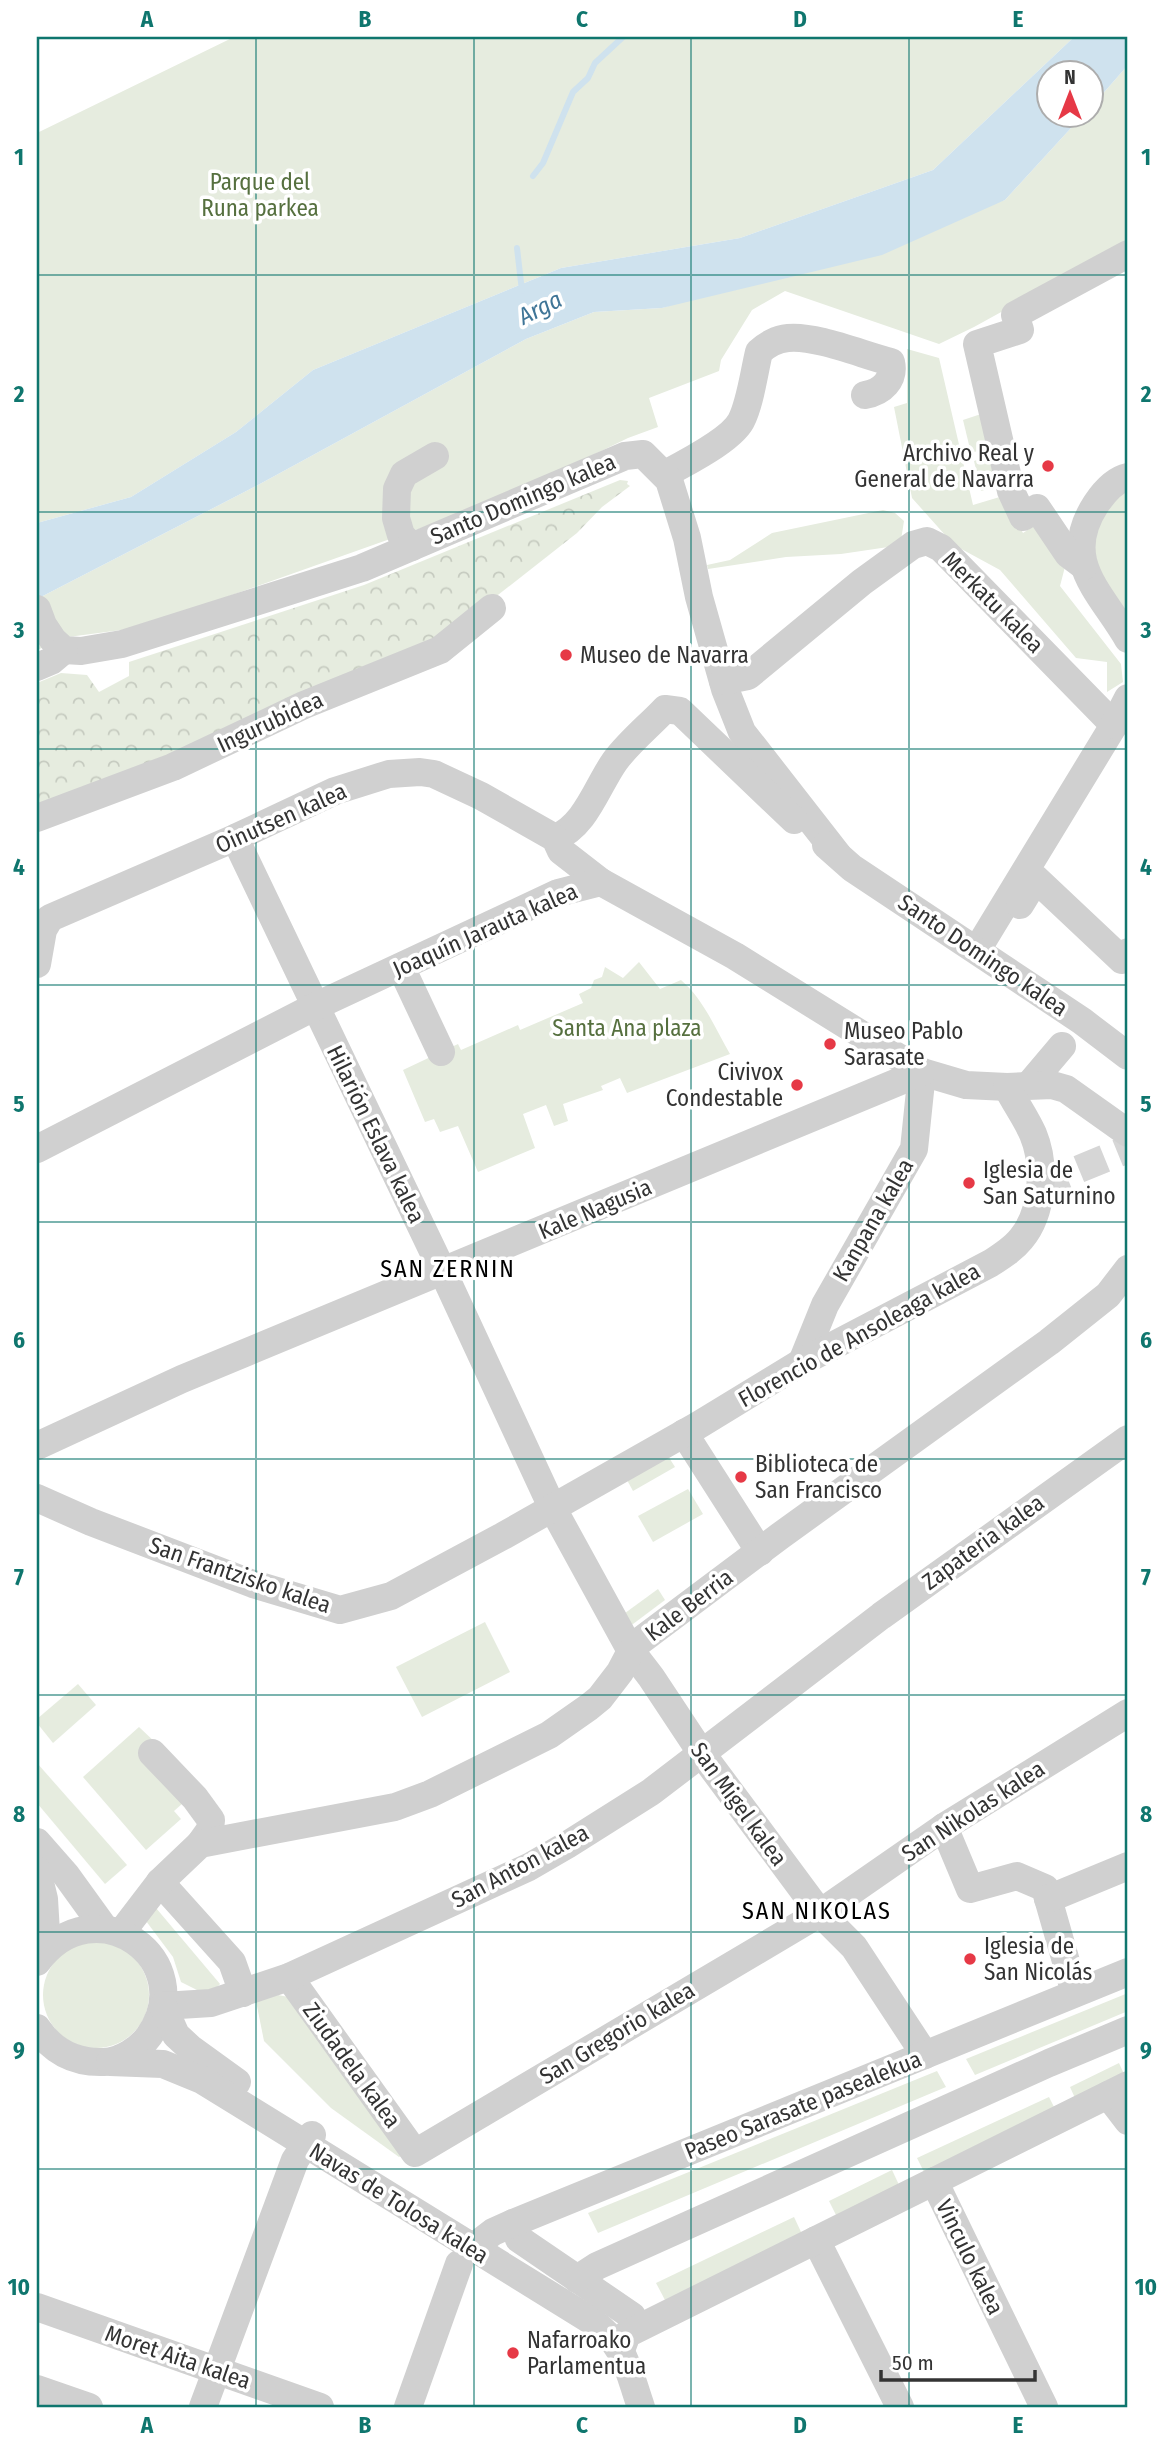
<svg xmlns="http://www.w3.org/2000/svg" width="1165" height="2444" font-family="'Fira Sans Condensed',sans-serif">
<style>
.green{fill:#e6ecdf}
.forest{fill:url(#forest-crowns)}
.water{fill:#cfe2ee}
.lines{fill:none;stroke-linecap:round;stroke-linejoin:round}
.stream{stroke:#cfe2ee;stroke-width:6}
.minor-tunnel{stroke:#d6d6d6;stroke-width:28;stroke-dasharray:28 14;stroke-linecap:butt}
.minor{stroke:#d0d0d0;stroke-width:28}
.grid{fill:none;stroke:#0f766e;stroke-width:2;stroke-opacity:0.55}
.poi-dot{fill:#e63946;stroke:#fff;stroke-width:2.5}
.labels{text-anchor:middle;dominant-baseline:central;stroke-width:7;stroke-linejoin:round;paint-order:stroke}
.park-label{font-size:23px;fill:#56703f;stroke:#fff}
.poi-label{font-size:23px;fill:#333;stroke:#fff;text-anchor:start}
.street-label{font-size:23px;fill:#333;stroke:#fff}
.water-label{font-size:24px;font-style:italic;fill:#3f7597;stroke:#fff}
.neighbourhood-label{font-size:24px;letter-spacing:2px;fill:#000;stroke:#fff}
.neatline{fill:none;stroke:#0f766e;stroke-width:2.5}
.grid-label{font-size:23px;text-anchor:middle;font-weight:bold;fill:#0f766e}
</style>
<defs>
<pattern id="forest-crowns" width="20" height="18" patternUnits="userSpaceOnUse" patternTransform="scale(1.75)"><rect width="20" height="18" fill="#e6ecdf"/><path d="M2 6a3 3 0 1 1 6 0M12 15a3 3 0 1 1 6 0" fill="none" stroke="#c6cbc0"/></pattern>
</defs>
<rect width="100%" height="100%" fill="#fff"/>
<g class="green">
<polygon points="234,37 1074,37 933,170 740,238 561,268 313,370 236,432 131,497 37,523 37,133"/>
<polygon points="1128,65 1128,242 974,327 939,344 785,291 752,310 721,360 719,371 649,398 658,427 628,438 500,500 215,601 129,629 68,637 37,650 37,599 258,485 526,339 594,312 662,308 1005,200 1082,116 1092,116 1092,106"/>
<polygon points="907,349 939,358 973,505 1003,496 1023,533 1040,522 1066,563 1060,586 1121,664 1123,682 1107,692 1107,662 1076,658 1000,570 954,545 912,498 894,407 907,403"/>
<polygon points="981,414 991,447 971,453 963,420"/>
<polygon points="993,454 1002,485 981,491 974,461"/>
<polygon points="1119,488 1128,494 1128,618 1093,567 1091,531"/>
<polygon points="883,510 895,513 904,521 901,540 895,546 841,554 786,557 708,569 707,565 730,560 772,533"/>
<path d="M 639,962 L 660,989 L 681,980 C 704,1000 715,1028 730,1054 L 627,1093 L 620,1078 L 601,1086 L 603,1090 L 563,1104 L 568,1121 L 554,1126 L 546,1105 L 523,1114 L 535,1148 L 478,1172 L 458,1126 L 440,1132 L 434,1119 L 425,1122 L 403,1070 L 458,1044 L 461,1050 L 518,1025 L 520,1030 L 583,1003 L 579,994 L 591,988 L 594,980 L 602,977 L 605,967 L 623,978 Z"/>
<polygon points="668,1456 675,1467 633,1491 627,1480"/>
<polygon points="688,1489 703,1514 653,1542 638,1516"/>
<polygon points="658,1589 665,1600 629,1627 621,1616"/>
<polygon points="485,1622 510,1672 422,1717 396,1667"/>
<polygon points="78,1684 96,1705 53,1743 37,1723 37,1719"/>
<polygon points="139,1727 158,1745 183,1803 174,1811 181,1819 146,1850 83,1777"/>
<polygon points="37,1763 127,1865 105,1884 37,1803"/>
<polygon points="156,1908 220,1984 209,1996 181,1982 173,1957 146,1921"/>
<circle cx="96" cy="1995" r="53"/>
<polygon points="1128,1993 1128,2011 975,2075 966,2059"/>
<polygon points="278,1995 299,1999 409,2152 399,2157 331,2108 264,2041 256,2001"/>
<polygon points="1119,2063 1124,2074 1075,2098 1070,2087"/>
<polygon points="937,2071 946,2087 598,2233 588,2213"/>
<polygon points="1049,2097 1055,2109 925,2174 917,2158"/>
<polygon points="892,2170 900,2187 837,2217 829,2201"/>
<polygon points="794,2217 802,2234 665,2300 656,2283"/>
</g>
<polygon class="forest" points="620,480 628,481 627,484 630,486 602,507 577,533 433,646 37,811 37,683 61,673 87,675 99,692 129,676 129,662 364,585"/>
<polygon class="water" points="1074,37 1128,37 1128,65 1092,106 1092,74 1050,74 1050,116 1082,116 1005,200 882,255 662,308 594,312 526,339 258,485 37,599 37,523 131,497 236,432 313,370 561,268 740,238 933,170"/>
<g class="lines">
<g class="stream">
<polyline points="533,176 543,163 573,92 588,78 595,63 623,37"/>
<polyline points="517,248 522,291"/>
</g>
<polyline class="minor-tunnel" points="1040,1185 1128,1149"/>
<g class="minor">
<path d="M 665,474 C 684,464 731,440 741,421 C 750,404 754,373 759,352 C 766,345 777,339 788,338 C 815,335 863,355 891,362 C 895,380 882,392 865,395"/>
<path d="M 1128,477 C 1114,480 1104,492 1096,504 C 1059,561 1101,592 1128,639"/>
<polyline points="412,547 401,535 396,518 397,489 404,474 435,456"/>
<polyline points="1084,566 1068,554 1037,508 1023,517 1011,491 977,344 1020,330 1015,315 1128,254"/>
<polyline points="37,609 43,625 53,640 64,650 81,651 122,644 362,568 625,456 643,454 669,480 687,538 699,597 725,689 742,732 838,855"/>
<polyline points="37,667 51,661 64,650"/>
<polyline points="723,681 748,676 862,582 913,545 927,541 941,548 1114,725 977,950"/>
<polyline points="1114,725 1128,698"/>
<polyline points="37,818 173,767 304,705 440,650 492,608"/>
<polyline points="235,838 443,1272 552,1507 631,1651 651,1677 702,1754 820,1913 854,1947 925,2055"/>
<path d="M 555,838 C 586,826 597,786 615,761 C 629,742 649,726 665,709 L 680,711 L 794,820"/>
<polyline points="826,845 852,868 1082,1021 1128,1056"/>
<polyline points="1020,905 1036,879 1122,960 1128,952"/>
<polyline points="37,964 43,930 50,918 235,838 335,791 389,774 420,772 434,774 481,796 555,838 561,851 601,882"/>
<polyline points="401,967 441,1052"/>
<polyline points="1029,1085 1062,1046"/>
<polyline points="37,1149 314,1007 558,893 601,882 735,956 922,1072 966,1085 1007,1087 1052,1085 1066,1089 1128,1133"/>
<polyline points="802,1362 825,1305 914,1149 922,1072"/>
<polyline points="684,1433 760,1552"/>
<polyline points="37,1446 182,1379 922,1072"/>
<path d="M 37,1498 L 91,1522 L 253,1584 L 340,1610 L 391,1596 L 503,1536 L 697,1426 L 802,1362 L 991,1263 C 1002,1256 1013,1249 1021,1239 C 1043,1213 1046,1165 1033,1134 C 1026,1118 1015,1103 1007,1087"/>
<polyline points="152,1753 195,1798 211,1820 210,1830 200,1844"/>
<polyline points="944,1827 970,1889 1017,1876 1045,1888 1075,1993"/>
<polyline points="37,1842 66,1875 105,1929"/>
<polyline points="37,1870 44,1899 47,1949"/>
<polyline points="160,1882 232,1962 243,1993"/>
<polyline points="1048,1899 1128,1866"/>
<polyline points="121,1933 160,1882 200,1844 395,1807 430,1794 549,1735 589,1707 600,1698 620,1672 631,1651 640,1641 780,1536 1049,1342 1108,1295 1128,1269"/>
<path d="M 37,1962 C 95,1883 202,1961 149,2036 C 139,2050 121,2061 104,2062 C 75,2063 53,2052 37,2028"/>
<polyline points="289,1977 415,2153 820,1913 944,1827 1128,1713"/>
<polyline points="163,2006 211,2003 289,1977 529,1867 567,1845 651,1792 881,1616 1128,1439"/>
<polyline points="163,2006 176,2035 190,2048 237,2082"/>
<path d="M 110,2062 L 163,2064 L 202,2080 L 592,2321 C 627,2348 627,2367 641,2407"/>
<polyline points="1108,2095 1128,2121"/>
<polyline points="934,2181 1044,2407"/>
<polyline points="513,2223 519,2239 632,2316"/>
<polyline points="816,2240 900,2407"/>
<polyline points="480,2242 493,2232 513,2223 1128,1972"/>
<polyline points="577,2279 597,2266 1049,2063 1128,2030"/>
<polyline points="37,2307 320,2407"/>
<polyline points="621,2350 627,2334 1128,2085"/>
<polyline points="37,2389 89,2407"/>
<polyline points="203,2407 295,2160 312,2135"/>
<polyline points="408,2407 459,2264"/>
</g>
</g>
<path class="grid" d="M 256,37 L 256,2407M 474,37 L 474,2407M 691,37 L 691,2407M 909,37 L 909,2407M 37,275 L 1128,275M 37,512 L 1128,512M 37,749 L 1128,749M 37,985 L 1128,985M 37,1222 L 1128,1222M 37,1459 L 1128,1459M 37,1695 L 1128,1695M 37,1932 L 1128,1932M 37,2169 L 1128,2169"/>
<g class="poi-dot">
<circle cx="1048" cy="466" r="7"/>
<circle cx="566" cy="655" r="7"/>
<circle cx="830" cy="1044" r="7"/>
<circle cx="797" cy="1085" r="7"/>
<circle cx="969" cy="1183" r="7"/>
<circle cx="741" cy="1477" r="7"/>
<circle cx="970" cy="1959" r="7"/>
<circle cx="513" cy="2353" r="7"/>
</g>
<g class="labels">
<g class="park-label">
<text x="260" y="182">Parque del<tspan x="260" dy="26">Runa parkea</tspan></text>
<text x="627" y="1028">Santa Ana plaza</text>
</g>
<g class="poi-label">
<text x="1034" y="453" text-anchor="end">Archivo Real y<tspan x="1034" dy="26">General de Navarra</tspan></text>
<text x="580" y="655">Museo de Navarra</text>
<text x="844" y="1031">Museo Pablo<tspan x="844" dy="26">Sarasate</tspan></text>
<text x="783" y="1072" text-anchor="end">Civivox<tspan x="783" dy="26">Condestable</tspan></text>
<text x="983" y="1170">Iglesia de<tspan x="983" dy="26">San Saturnino</tspan></text>
<text x="755" y="1464">Biblioteca de<tspan x="755" dy="26">San Francisco</tspan></text>
<text x="984" y="1946">Iglesia de<tspan x="984" dy="26">San Nicolás</tspan></text>
<text x="527" y="2340">Nafarroako<tspan x="527" dy="26">Parlamentua</tspan></text>
</g>
<g class="street-label">
<text transform="translate(523 499) rotate(-23)">Santo Domingo kalea</text>
<text transform="translate(993 602) rotate(45)">Merkatu kalea</text>
<text transform="translate(270 722) rotate(-25)">Ingurubidea</text>
<text transform="translate(281 818) rotate(-24)">Oinutsen kalea</text>
<text transform="translate(485 930) rotate(-24)">Joaquín Jarauta kalea</text>
<text transform="translate(983 955) rotate(34)">Santo Domingo kalea</text>
<text transform="translate(376 1134) rotate(64)">Hilarión Eslava kalea</text>
<text transform="translate(595 1209) rotate(-23)">Kale Nagusia</text>
<text transform="translate(873 1220) rotate(-60)">Kanpana kalea</text>
<text transform="translate(859 1335) rotate(-29)">Florencio de Ansoleaga kalea</text>
<text transform="translate(983 1542) rotate(-36)">Zapateria kalea</text>
<text transform="translate(240 1575) rotate(19)">San Frantzisko kalea</text>
<text transform="translate(689 1605) rotate(-37)">Kale Berria</text>
<text transform="translate(739 1804) rotate(54)">San Migel kalea</text>
<text transform="translate(973 1811) rotate(-33)">San Nikolas kalea</text>
<text transform="translate(520 1866) rotate(-28)">San Anton kalea</text>
<text transform="translate(617 2033) rotate(-31)">San Gregorio kalea</text>
<text transform="translate(352 2065) rotate(54)">Ziudadela kalea</text>
<text transform="translate(803 2105) rotate(-22)">Paseo Sarasate pasealekua</text>
<text transform="translate(399 2203) rotate(32)">Navas de Tolosa kalea</text>
<text transform="translate(970 2257) rotate(64)">Vinculo kalea</text>
<text transform="translate(178 2357) rotate(19)">Moret Aita kalea</text>
</g>
<g class="water-label">
<text transform="translate(540 308) rotate(-27)">Arga</text>
</g>
<g class="neighbourhood-label">
<text x="448" y="1269">SAN ZERNIN</text>
<text x="817" y="1911">SAN NIKOLAS</text>
</g>
</g>
<rect width="1165" height="2444" fill="none" stroke="#ffffff" stroke-width="77"/>
<g transform="translate(1070 94)"><circle r="33" fill="#ffffff" stroke="#adadad" stroke-width="2"/>
<path d="M0-5L12 26L0 18L-12 26Z" fill="#e63946"/>
<text y="-10" font-size="19" font-weight="bold" text-anchor="middle" fill="#333333">N</text>
</g>
<path d="M881 2370v10h154v-10" fill="none" stroke="#333333" stroke-width="3.5"/>
<text x="892" y="2370" font-size="21" fill="#333333" stroke="#ffffff" stroke-width="5" paint-order="stroke">50 m</text>
<rect x="38" y="38" width="1088" height="2368" class="neatline"/>
<g class="grid-label">
<text x="147" y="27">A</text>
<text x="365" y="27">B</text>
<text x="582" y="27">C</text>
<text x="800" y="27">D</text>
<text x="1018" y="27">E</text>
<text x="19" y="165">1</text>
<text x="1146" y="165">1</text>
<text x="19" y="402">2</text>
<text x="1146" y="402">2</text>
<text x="19" y="638">3</text>
<text x="1146" y="638">3</text>
<text x="19" y="875">4</text>
<text x="1146" y="875">4</text>
<text x="19" y="1112">5</text>
<text x="1146" y="1112">5</text>
<text x="19" y="1348">6</text>
<text x="1146" y="1348">6</text>
<text x="19" y="1585">7</text>
<text x="1146" y="1585">7</text>
<text x="19" y="1822">8</text>
<text x="1146" y="1822">8</text>
<text x="19" y="2058">9</text>
<text x="1146" y="2058">9</text>
<text x="19" y="2295">10</text>
<text x="1146" y="2295">10</text>
<text x="147" y="2433">A</text>
<text x="365" y="2433">B</text>
<text x="582" y="2433">C</text>
<text x="800" y="2433">D</text>
<text x="1018" y="2433">E</text>
</g>
</svg>
